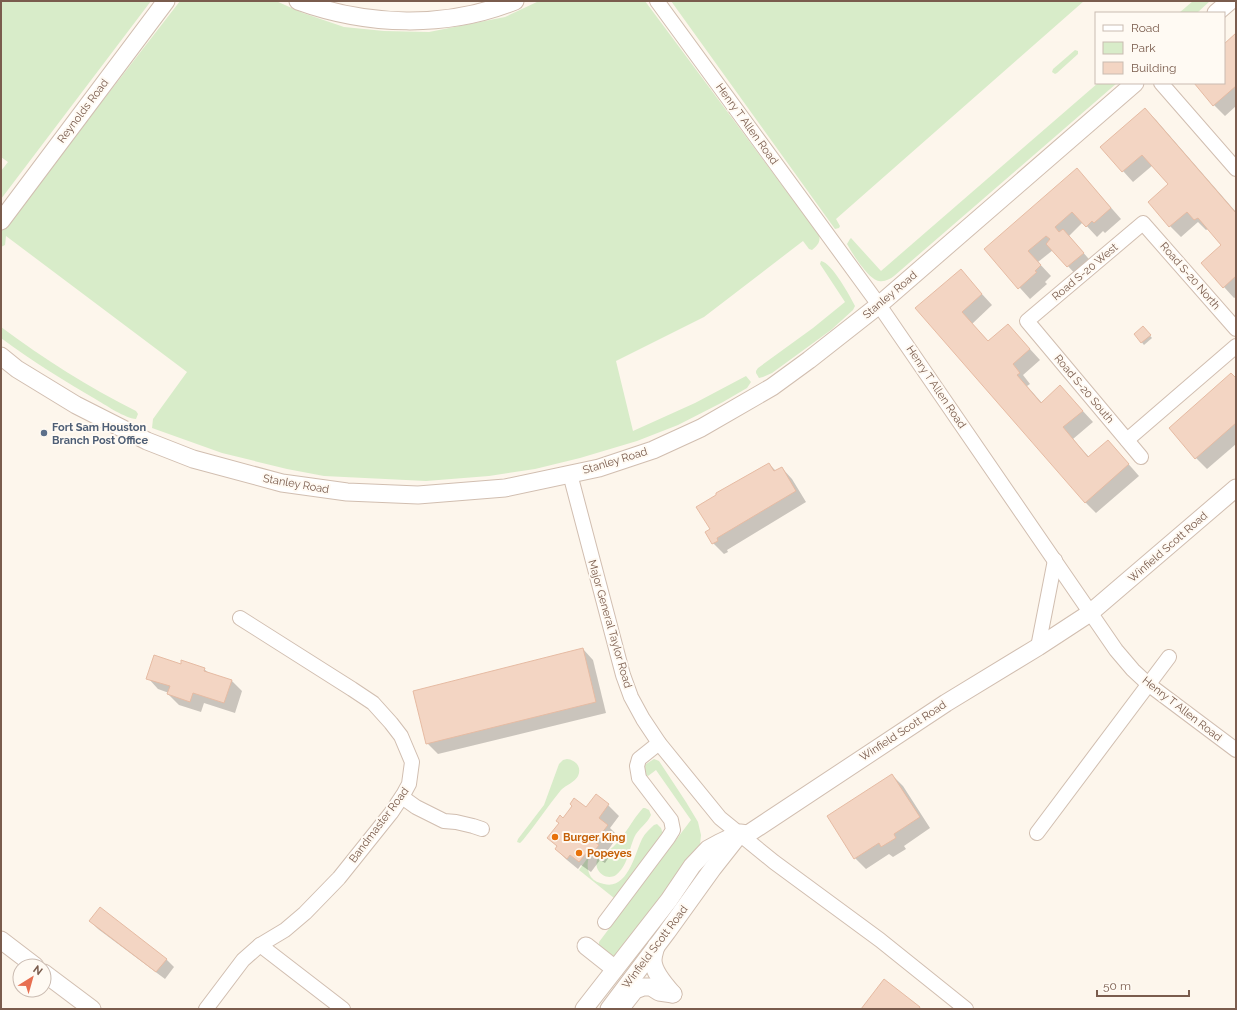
<svg xmlns="http://www.w3.org/2000/svg" width="1237" height="1010" font-family="Raleway,sans-serif">
<style>
.green{fill:#d8ecc9}
.shadow{fill:#0003}
.building{fill:#f3d5c3;stroke:#e6bba3}
.lines{fill:none;stroke-linecap:round;stroke-linejoin:round}
.minor-casing{stroke:#d1beb0;stroke-width:16}
.tertiary-casing{stroke:#d1beb0;stroke-width:19}
.minor{stroke:#fff;stroke-width:14}
.tertiary{stroke:#fff;stroke-width:17}
.service-dot{fill:#5c6f8a;stroke:#fffaf3;stroke-width:1.5}
.food-dot{fill:#e8710a;stroke:#fffaf3;stroke-width:1.5}
.labels{text-anchor:middle;dominant-baseline:central;stroke-width:4;stroke-linejoin:round;paint-order:stroke}
.street-label{font-size:11px;fill:#7a5c4d;stroke:#fffaf3}
.service-label{font-size:11px;font-weight:bold;fill:#4e5e75;stroke:#fffaf3;text-anchor:start}
.food-label{font-size:11px;font-weight:bold;fill:#c56008;stroke:#fffaf3;text-anchor:start}
</style>
<rect width="100%" height="100%" fill="#fdf6ec"/>
<g class="green">
<polygon points="1,1 151,1 1,199 1,171 8,162 1,157"/>
<path d="M 180,1 L 276,1 L 303,13 L 344,27 L 384,31 L 429,32 L 505,17 L 539,1 L 645,1 L 819,235 C 821,242 817,246 812,250 L 809,249 L 803,241 L 704,317 L 616,361 L 633,431 L 695,403 L 746,376 L 751,382 L 747,388 L 723,402 L 678,425 L 637,441 L 580,458 L 535,469 L 489,476 L 426,481 L 324,476 L 287,469 L 222,453 L 152,428 L 153,419 L 187,372 L 6,236 L 5,245 L 1,247 L 1,232 Z"/>
<polygon points="671,1 1084,1 836,219 840,226 839,228 835,229"/>
<polygon points="1193,1 1210,1 1197,13 1179,13"/>
<polygon points="1075,50 1078,51 1078,54 1057,73 1055,74 1052,72 1053,69"/>
<path d="M 1098,83 L 1117,83 L 894,276 C 890,279 885,282 879,281 C 869,280 852,253 847,244 L 850,239 L 851,238 L 881,271 Z"/>
<path d="M 821,261 C 832,263 850,296 855,306 L 853,310 L 831,330 L 772,373 L 763,377 L 759,378 L 756,373 L 756,371 L 758,368 L 813,328 L 845,302 L 820,264 Z"/>
<path d="M 1,327 C 44,359 88,387 136,411 L 138,414 L 136,419 C 125,418 107,406 97,400 C 64,381 32,361 1,338 Z"/>
<path d="M 567,759 C 576,760 582,767 578,776 C 575,782 566,785 561,790 C 548,806 536,824 523,840 L 520,843 L 517,842 L 518,839 L 544,805 L 559,764 L 563,760 Z"/>
<polygon points="654,759 659,761 686,802 698,822 701,835 700,845 618,957 611,957 599,947 599,942 691,820 656,770 648,776 645,774 643,766"/>
<path d="M 643,808 L 645,808 L 649,810 L 651,815 C 648,822 641,827 636,834 C 629,846 629,865 616,875 C 605,882 592,869 598,858 C 601,853 608,851 613,847 C 625,836 632,820 643,808 Z"/>
<path d="M 657,824 L 661,828 L 663,834 L 614,898 L 579,870 L 589,856 C 587,864 587,870 591,877 C 594,881 599,883 604,884 C 628,890 635,853 642,839 C 645,833 650,829 654,825 Z"/>
</g>
<g class="shadow">
<polygon points="1236,35 1236,106 1225,116 1214,105 1195,83 1224,83 1224,45"/>
<polygon points="1145,109 1156,120 1236,212 1236,297 1234,298 1224,287 1223,245 1208,229 1206,230 1198,222 1181,237 1170,226 1169,184 1153,165 1133,182 1123,171"/>
<polygon points="1077,169 1121,219 1105,233 1103,231 1097,237 1083,222 1069,236 1094,265 1079,278 1053,250 1038,262 1051,276 1045,282 1047,284 1030,299 985,249"/>
<polygon points="971,282 992,305 972,324 989,342 1008,325 1040,360 1023,375 1030,384 1027,386 1042,403 1060,386 1093,422 1073,439 1089,457 1118,452 1139,476 1096,513 1086,503 916,308"/>
<polygon points="1145,330 1152,338 1144,345 1135,334"/>
<polygon points="1236,379 1236,444 1207,469 1196,458 1171,428"/>
<polygon points="769,464 776,471 782,468 792,479 806,502 727,550 728,552 724,554 713,543 711,530"/>
<polygon points="583,649 593,660 606,713 438,754 427,743"/>
<polygon points="181,665 204,669 210,674 231,680 242,691 235,713 204,703 201,712 179,705 168,694 169,693 158,689 148,678"/>
<polygon points="892,775 903,786 930,828 904,846 906,849 893,857 889,854 866,869 855,858"/>
<polygon points="608,805 619,816 610,828 618,836 606,853 609,857 605,863 600,860 591,872 581,865 578,869 567,860 556,849 558,847 549,838 563,819 586,809"/>
<polygon points="90,921 166,959 174,967 165,979 98,929"/>
</g>
<g class="building">
<polygon points="1236,33 1236,86 1213,106 1194,83 1224,83 1224,44"/>
<polygon points="1145,108 1236,213 1236,276 1223,288 1201,263 1221,245 1198,218 1194,220 1187,212 1169,227 1148,202 1168,184 1142,155 1122,172 1100,147"/>
<polygon points="1077,168 1111,208 1094,223 1092,221 1086,227 1072,212 1055,227 1059,232 1063,229 1084,253 1067,267 1046,244 1050,239 1046,236 1028,251 1041,265 1035,271 1037,272 1018,289 984,249"/>
<polygon points="961,269 982,294 962,312 988,341 1008,324 1030,349 1013,364 1020,373 1017,375 1041,403 1060,385 1083,411 1063,427 1088,457 1108,440 1129,464 1085,503 915,308"/>
<polygon points="1143,326 1151,335 1141,343 1134,334"/>
<polygon points="1231,373 1236,378 1236,423 1195,459 1169,428"/>
<polygon points="769,463 774,471 782,467 796,491 717,538 718,541 712,544 705,532 710,529 696,507 716,495 716,493"/>
<polygon points="583,648 596,702 426,744 413,691"/>
<polygon points="154,655 181,664 181,660 205,668 204,671 232,680 224,703 193,693 190,702 167,694 170,686 146,679"/>
<polygon points="892,774 920,817 894,834 896,838 881,847 879,843 854,859 827,816"/>
<polygon points="596,794 609,804 599,818 608,825 595,842 599,845 593,853 589,850 579,862 570,855 567,859 555,849 557,846 547,838 559,823 556,821 560,815 563,818 572,806 570,804 574,798 586,807"/>
<polygon points="100,907 167,959 156,972 89,921"/>
<polygon points="884,979 920,1007 919,1009 861,1009"/>
</g>
<g class="lines">
<g class="minor-casing">
<g id="minor">
<polyline points="657,1 879,305 1116,650 1133,670 1148,684 1236,750"/>
<polyline points="1161,83 1236,169"/>
<polyline points="1127,440 1236,346"/>
<polyline points="1141,457 1027,321 1143,223 1236,329"/>
<polyline points="570,474 623,675 631,697 643,719 659,743 720,818 774,862 880,940 966,1009"/>
<polyline points="1038,647 1055,560"/>
<polyline points="402,797 416,807 444,821 456,822 473,826 482,829"/>
<polyline points="1037,833 1169,657"/>
<polyline points="605,922 668,838 673,830 671,820 639,778 637,766 639,759 659,743"/>
<polyline points="260,945 343,1009"/>
<polyline points="206,1009 243,960 260,945 285,930 305,913 339,878 391,813 403,795 409,784 412,762 401,736 391,723 373,703 352,689 240,618"/>
</g>
</g>
<g class="tertiary-casing">
<g id="tertiary">
<path d="M 298,1 C 367,26 446,29 515,1"/>
<polyline points="1216,13 1230,1"/>
<polyline points="1,221 166,1"/>
<polyline points="1,356 17,369 76,405 147,441 193,459 282,483 347,492 418,495 505,488 599,468 653,450 701,428 772,387 809,360 879,305 1135,83"/>
<polyline points="1,940 35,966"/>
<polyline points="586,946 615,969"/>
<path d="M 656,946 C 655,951 653,955 653,960 C 653,972 665,985 673,994"/>
<polyline points="44,973 92,1009"/>
<polyline points="624,1004 635,990 643,987 651,987 659,992 673,994"/>
<polyline points="584,1009 669,900 692,866 708,849 719,843 740,833 748,834 946,703 1038,647 1090,613 1236,488"/>
<polyline points="609,1009 667,932 713,868 739,835"/>
</g>
</g>
<use href="#minor" class="minor"/>
<use href="#tertiary" class="tertiary"/>
</g>
<circle class="service-dot" cx="44" cy="433" r="4"/>
<g class="food-dot">
<circle cx="555" cy="837" r="4"/>
<circle cx="579" cy="853" r="4"/>
</g>
<g class="labels">
<g class="street-label">
<text transform="translate(83 111) rotate(-53)">Reynolds Road</text>
<text transform="translate(747 124) rotate(54)">Henry T Allen Road</text>
<text transform="translate(1085 272) rotate(-40)">Road S-20 West</text>
<text transform="translate(1190 276) rotate(49)">Road S-20 North</text>
<text transform="translate(890 295) rotate(-40)">Stanley Road</text>
<text transform="translate(936 387) rotate(56)">Henry T Allen Road</text>
<text transform="translate(1084 389) rotate(50)">Road S-20 South</text>
<text transform="translate(615 461) rotate(-17)">Stanley Road</text>
<text transform="translate(296 484) rotate(10)">Stanley Road</text>
<text transform="translate(1168 547) rotate(-41)">Winfield Scott Road</text>
<text transform="translate(610 624) rotate(74)">Major General Taylor Road</text>
<text transform="translate(1182 709) rotate(38)">Henry T Allen Road</text>
<text transform="translate(903 731) rotate(-33)">Winfield Scott Road</text>
<text transform="translate(379 825) rotate(-53)">Bandmaster Road</text>
<text transform="translate(655 947) rotate(-53)">Winfield Scott Road</text>
</g>
<g class="service-label">
<text x="52" y="427">Fort Sam Houston<tspan x="52" dy="13">Branch Post Office</tspan></text>
</g>
<g class="food-label">
<text x="563" y="837">Burger King</text>
<text x="587" y="853">Popeyes</text>
</g>
</g>
<rect width="1237" height="1010" fill="none" stroke="#7a5c4d" stroke-width="4"/>
<rect x="1095" y="12" width="130" height="72" fill="#fffaf3" stroke="#cabbb1"/>
<rect x="1103" y="25" width="20" height="6" fill="#ffffff" stroke="#cabbb1"/>
<text x="1131" y="32" font-size="12" fill="#7a5c4d">Road</text>
<rect x="1103" y="42" width="20" height="12" fill="#d8ecc9" stroke="#cabbb1"/>
<text x="1131" y="52" font-size="12" fill="#7a5c4d">Park</text>
<rect x="1103" y="62" width="20" height="12" fill="#f3d5c3" stroke="#cabbb1"/>
<text x="1131" y="72" font-size="12" fill="#7a5c4d">Building</text>
<g transform="translate(32 978) rotate(37)"><circle r="19" fill="#fffaf3" stroke="#cabbb1"/>
<path d="M0-3L7 15L0 10L-7 15Z" fill="#e76f51"/>
<text y="-6" font-size="11" font-weight="bold" text-anchor="middle" fill="#7a5c4d">N</text>
</g>
<path d="M1097 990v6h92v-6" fill="none" stroke="#7a5c4d" stroke-width="2"/>
<text x="1103" y="990" font-size="12" fill="#7a5c4d" stroke="#fffaf3" stroke-width="3" paint-order="stroke">50 m</text>
</svg>
